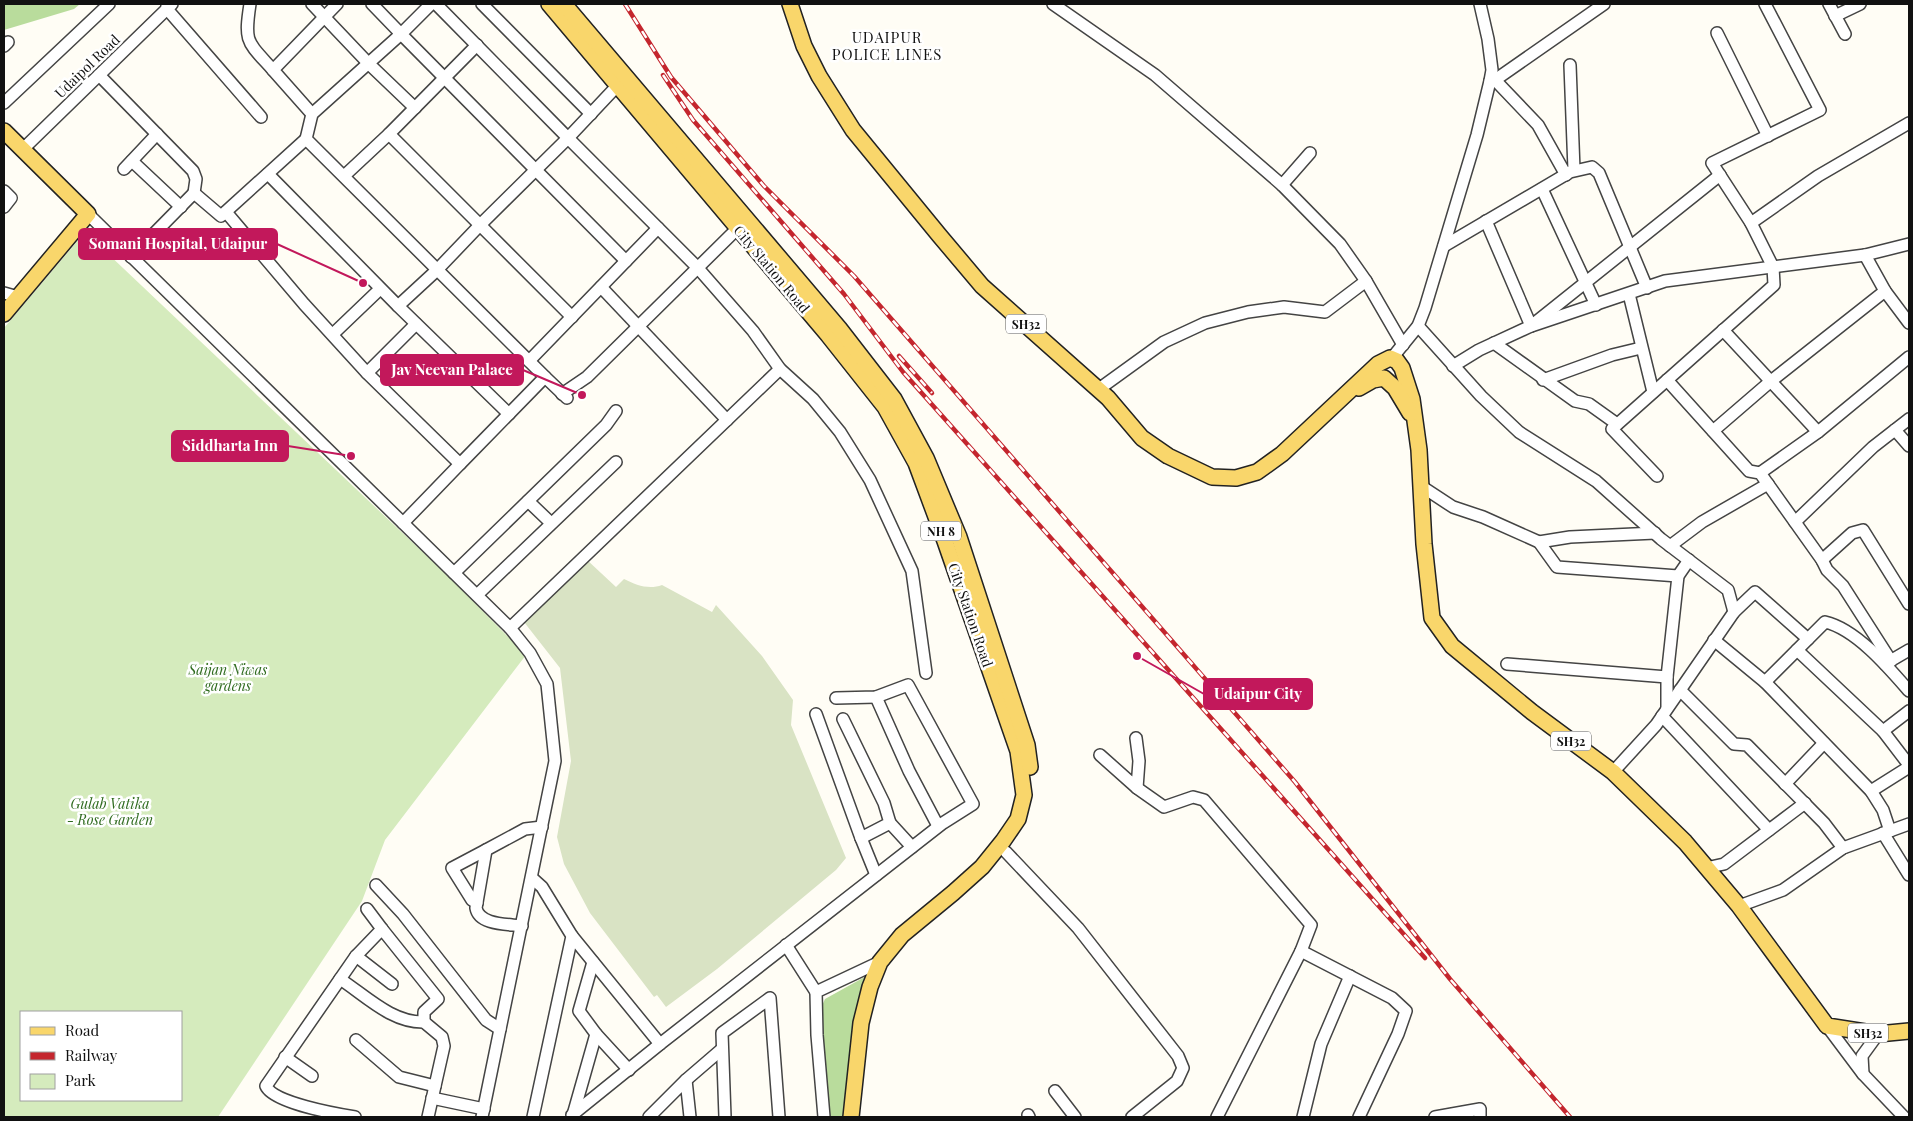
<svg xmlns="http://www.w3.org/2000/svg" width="1913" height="1121" font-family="'Playfair Display',serif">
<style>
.green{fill:#d5ebbd;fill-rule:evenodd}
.forest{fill:#b9dc9c}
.cemetery{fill:#d9e3c4}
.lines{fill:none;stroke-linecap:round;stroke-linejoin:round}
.minor-casing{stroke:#444;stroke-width:14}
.major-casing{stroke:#222;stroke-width:18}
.minor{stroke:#fff;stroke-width:11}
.major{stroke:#f9d66b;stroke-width:15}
.rail-casing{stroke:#c4262e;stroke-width:4.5}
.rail{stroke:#fff;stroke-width:2.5;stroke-dasharray:8;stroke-linecap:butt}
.labels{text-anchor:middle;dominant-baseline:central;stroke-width:5;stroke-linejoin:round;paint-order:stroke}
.shield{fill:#fff;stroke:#585858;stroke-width:1}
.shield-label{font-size:12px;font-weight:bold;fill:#111}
.street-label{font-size:14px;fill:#111;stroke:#fff}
.park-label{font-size:14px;font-style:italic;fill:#2f6b1f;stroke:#fff}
.neighbourhood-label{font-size:15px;letter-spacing:1px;fill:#111;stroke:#fff}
.leader{fill:none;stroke:#c2185b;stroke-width:2}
.callout-dot{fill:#c2185b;stroke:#fff;stroke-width:2}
.callout{fill:#c2185b;stroke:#c2185b;stroke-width:2}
.callout-label{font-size:15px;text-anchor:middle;font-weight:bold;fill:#fff}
</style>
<rect width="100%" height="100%" fill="#fffdf5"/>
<path class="green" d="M 85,232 L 450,578 L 526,655 L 385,840 L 362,901 L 218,1117 L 4,1117 L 4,328 ZM 21,1012 L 181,1012 L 181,1100 L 21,1100 Z"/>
<g class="forest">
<polygon points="4,4 80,4 74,9 4,30"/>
<path d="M 870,974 C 856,1022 846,1068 845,1117 L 829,1117 L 820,1010 L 825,999 Z"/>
</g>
<path class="cemetery" d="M 586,559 L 616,587 L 624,579 C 636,585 649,590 662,585 L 712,612 L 716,605 L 762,656 L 793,700 L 791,725 L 846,858 L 836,870 L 717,969 L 666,1007 L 657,995 L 654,997 L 590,913 L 564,864 L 557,837 L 571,761 L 560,668 L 524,622 Z"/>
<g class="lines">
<g class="minor-casing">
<g id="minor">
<polyline points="167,4 167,9 261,117"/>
<path d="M 250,4 C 244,43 247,41 273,70"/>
<polyline points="312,4 369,64 415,108"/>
<polyline points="372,4 401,34 312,114 306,139 545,377 460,464"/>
<polyline points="431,4 401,34 626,261"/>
<polyline points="436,4 568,138 617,86"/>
<polyline points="482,4 591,114"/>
<polyline points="1053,4 1155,75 1282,185 1340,244 1366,281 1403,345"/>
<polyline points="1765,4 1820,110 1712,163 1751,223 1818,176 1909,123"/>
<polyline points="1829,4 1845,34"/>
<polyline points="1835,16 1860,4"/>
<polyline points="1717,33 1768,136"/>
<polyline points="477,45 389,134 480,225 568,138 697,267 753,331 780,369 813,399 840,432 870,480 912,571 926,673"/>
<polyline points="4,46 8,42"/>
<polyline points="1570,65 1574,170"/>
<polyline points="99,75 193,171 196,179 194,193"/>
<polyline points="1495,80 1538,125 1566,175"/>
<polyline points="1490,81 1495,80 1604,4"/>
<polyline points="4,103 109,4"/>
<polyline points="312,114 273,70 337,4"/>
<polyline points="22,150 172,4"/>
<polyline points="132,161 181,207"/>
<polyline points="124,169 157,134"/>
<polyline points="268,174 398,306"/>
<polyline points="344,176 389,134"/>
<polyline points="1282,185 1310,153"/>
<polyline points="1542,189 1596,305"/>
<polyline points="4,191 11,198 4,207"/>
<polyline points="226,212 304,304 367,373"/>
<polyline points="88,214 510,628 530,653 547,684 555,761 482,1117"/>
<polyline points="1486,221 1531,326 1720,175"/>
<polyline points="1444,246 1570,172 1592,167 1599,173 1647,288"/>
<polyline points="1865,255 1885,291 1909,323"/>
<polyline points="131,257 194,193 221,216 306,139"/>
<polyline points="601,287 727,420"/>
<polyline points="4,293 18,297"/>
<polyline points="1629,294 1653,392"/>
<polyline points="1418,326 1481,396 1519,432 1596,481 1661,539 1728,590 1734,612"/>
<polyline points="1723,330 1818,432"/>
<polyline points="333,334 380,289"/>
<polyline points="1494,343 1575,401 1589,404 1617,424"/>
<polyline points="1392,358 1418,326 1425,308 1477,135 1490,81 1492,70 1488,39 1480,4"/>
<polyline points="529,361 658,228"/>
<polyline points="1453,366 1479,350 1531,326 1665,281 1865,255 1909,244"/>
<polyline points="545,377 567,398"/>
<polyline points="1543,380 1612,355 1641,348"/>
<polyline points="1667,380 1749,471 1760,473 1822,560 1827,570 1843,586 1891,661"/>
<polyline points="1099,389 1164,342 1205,323 1248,312 1284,307 1325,312 1366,281"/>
<polyline points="562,394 587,377 743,223"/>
<polyline points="509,414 398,306 437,270 480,225 572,317"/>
<polyline points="1895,430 1909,446"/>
<polyline points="1713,431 1771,381 1885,291"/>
<polyline points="1760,473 1818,432 1909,357"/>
<polyline points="1657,476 1612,429 1774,285 1773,267 1751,223"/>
<polyline points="1421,486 1453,507 1483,517 1539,542 1557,567 1678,576"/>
<polyline points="528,501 551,523"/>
<polyline points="1795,522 1873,447 1909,419"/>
<polyline points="403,523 460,464 367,373 416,324"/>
<polyline points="1539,542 1570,537 1655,533"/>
<polyline points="1670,546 1702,522 1768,484"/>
<polyline points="1822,560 1852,533 1863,530 1909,604"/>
<polyline points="454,573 606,425 616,411"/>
<polyline points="477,595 616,462"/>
<polyline points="510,628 780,369"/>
<polyline points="1714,640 1765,682 1871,791 1883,810 1890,831"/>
<polyline points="1797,650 1883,731 1909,765"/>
<polyline points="1507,664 1667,677"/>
<polyline points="1885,664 1909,650"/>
<path d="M 1765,682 L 1825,622 C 1856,629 1889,668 1909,691"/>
<polyline points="1680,690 1734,744 1747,745 1824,823 1843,848"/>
<polyline points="876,697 909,771 938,826"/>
<polyline points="1667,708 1667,677 1678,576 1689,560"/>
<polyline points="816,714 861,838"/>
<polyline points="1662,716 1769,830"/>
<polyline points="843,719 884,803 890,823 861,838 876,875"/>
<polyline points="1883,731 1909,711"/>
<polyline points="1100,755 1137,788 1139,761 1136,738"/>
<polyline points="1613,772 1656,725 1734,612 1755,592 1808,639"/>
<polyline points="1785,784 1824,743"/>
<polyline points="1137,788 1164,807 1193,797 1204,800 1311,925 1301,951 1392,998 1406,1011 1398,1034 1359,1117"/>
<polyline points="1871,791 1909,767"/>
<polyline points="890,823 912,847"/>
<polyline points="1883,833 1909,875"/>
<polyline points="1006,852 1078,928 1178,1056 1183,1068 1177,1081 1132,1117"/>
<polyline points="1706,868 1724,864 1805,803"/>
<polyline points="532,878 542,887 572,936 533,1117"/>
<polyline points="376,885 403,914 486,1020 500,1029"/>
<polyline points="477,903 472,900 452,868 486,850"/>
<polyline points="1739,906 1783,890 1843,848 1909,824"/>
<polyline points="367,909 382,929"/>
<path d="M 522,926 C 507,924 479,925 476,908 L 486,850 L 525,829 L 542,827"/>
<polyline points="572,936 660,1044 943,823 973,804 908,685 876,697 836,698"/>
<polyline points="786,945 816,992"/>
<polyline points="356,956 392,984"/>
<path d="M 340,979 C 366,996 392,1023 424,1022 L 442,1037 L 444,1046 L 428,1117"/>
<polyline points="1827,1026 1863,1074 1904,1117"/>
<polyline points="596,1034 629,1070"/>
<polyline points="356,1040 399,1077 435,1086"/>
<polyline points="285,1057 312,1076"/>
<polyline points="1863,1074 1862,1056 1878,1034"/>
<polyline points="686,1080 722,1049"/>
<polyline points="1055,1091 1075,1117"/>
<polyline points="432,1098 484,1109"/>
<polyline points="572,1115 660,1044"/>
<polyline points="573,1115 596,1034 579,1011 593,962"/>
<polyline points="1028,1115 1029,1117"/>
<path d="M 355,1117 C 337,1114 273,1103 266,1086 L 356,956 L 382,929 L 438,999 L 424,1012 L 424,1022"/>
<polyline points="649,1117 686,1080 690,1117"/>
<polyline points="725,1117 722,1033 770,998 779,1117"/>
<polyline points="824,1117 817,1035 816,992 884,960"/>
<polyline points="1217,1117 1301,951"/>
<polyline points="1303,1117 1321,1044 1350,976"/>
<polyline points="1435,1117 1480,1109 1480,1117"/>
</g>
</g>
<g class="major-casing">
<g id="major">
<polyline points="549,4 828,335 885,407 916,463 945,541 1018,751 1024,795 1018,819 1003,841 982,867 953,893 902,935 880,962 870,987 861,1023 851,1117"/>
<polyline points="564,4 839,328 894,399 926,458 959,537 1027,745 1030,767"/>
<polyline points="790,4 804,46 819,76 853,130 939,235 982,286 1108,398 1142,438 1168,456 1212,477 1236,478 1257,472 1282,454 1378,364 1390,358 1397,361 1402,368 1412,399 1419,450 1424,544 1432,618 1452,646 1532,712 1613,772 1685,842 1739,906 1827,1026 1878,1034 1909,1031"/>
<polyline points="4,131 88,214 4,314"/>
<polyline points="1359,388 1373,380 1384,378 1395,388 1410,413"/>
</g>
</g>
<use href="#minor" class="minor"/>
<use href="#major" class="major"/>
<g class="rail-casing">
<g id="rail">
<polyline points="625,4 671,77 764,186 854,276 1295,782 1450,979 1570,1117"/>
<polyline points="663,75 693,120 844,294 903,372 1425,958"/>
<polyline points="899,356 932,393"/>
</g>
</g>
<use href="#rail" class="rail"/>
</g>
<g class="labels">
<g class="shield">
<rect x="1006" y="314.5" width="40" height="19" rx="4"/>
<rect x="921" y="521.5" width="40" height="19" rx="4"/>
<rect x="1551" y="731.5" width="40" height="19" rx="4"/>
<rect x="1848" y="1023.5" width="40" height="19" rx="4"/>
</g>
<g class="shield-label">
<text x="1026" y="324">SH32</text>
<text x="941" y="531">NH 8</text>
<text x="1571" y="741">SH32</text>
<text x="1868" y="1033">SH32</text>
</g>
<g class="street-label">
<text transform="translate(87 66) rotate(-44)">Udaipol Road</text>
<text transform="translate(772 269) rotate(50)">City Station Road</text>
<text transform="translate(971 615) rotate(71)">City Station Road</text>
</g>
<g class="park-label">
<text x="228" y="669">Saijan Niwas<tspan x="228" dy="16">gardens</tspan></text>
<text x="110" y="803">Gulab Vatika<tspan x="110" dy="16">- Rose Garden</tspan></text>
</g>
<g class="neighbourhood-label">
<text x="887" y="37">UDAIPUR<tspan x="887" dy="17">POLICE LINES</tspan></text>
</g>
</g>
<path class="leader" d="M363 283L277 244M582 395L523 370M351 456L288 446M1137 656L1204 694"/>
<g class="callout-dot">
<circle cx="363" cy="283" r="5"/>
<circle cx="582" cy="395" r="5"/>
<circle cx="351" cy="456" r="5"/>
<circle cx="1137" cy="656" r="5"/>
</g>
<g class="callout">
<rect x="79" y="229" width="198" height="30" rx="5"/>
<rect x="381" y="355" width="142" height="30" rx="5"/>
<rect x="172" y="431" width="116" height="30" rx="5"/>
<rect x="1204" y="679" width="108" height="30" rx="5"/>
</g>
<g class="callout-label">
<text x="178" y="249">Somani Hospital, Udaipur</text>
<text x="452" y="375">Jav Neevan Palace</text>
<text x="230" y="451">Siddharta Inn</text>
<text x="1258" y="699">Udaipur City</text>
</g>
<rect width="1913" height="1121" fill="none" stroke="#111111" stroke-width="10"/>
<rect x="20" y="1011" width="162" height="90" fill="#ffffff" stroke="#a0a0a0"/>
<rect x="30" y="1027" width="25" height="8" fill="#f9d66b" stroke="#a0a0a0"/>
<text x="65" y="1036" font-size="15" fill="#111111">Road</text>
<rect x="30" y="1052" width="25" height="8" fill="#c4262e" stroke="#a0a0a0"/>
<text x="65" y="1061" font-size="15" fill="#111111">Railway</text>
<rect x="30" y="1074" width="25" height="15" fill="#d5ebbd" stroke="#a0a0a0"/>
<text x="65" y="1086" font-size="15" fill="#111111">Park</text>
</svg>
